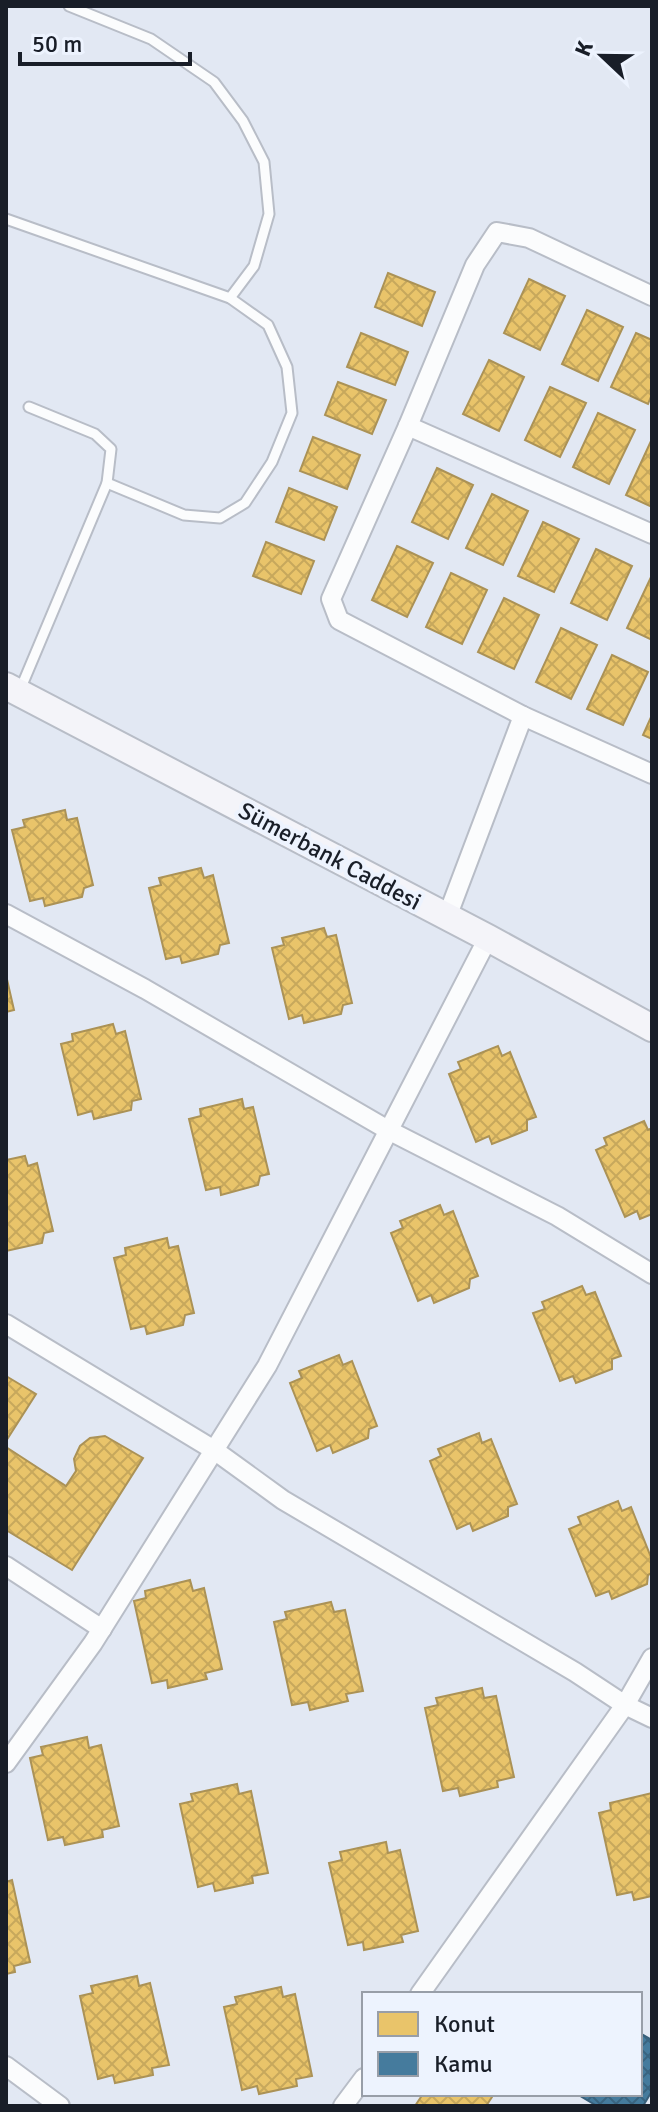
<svg xmlns="http://www.w3.org/2000/svg" width="658" height="2112" font-family="Signika,sans-serif">
<style>
.homes{fill:url(#homes-cross-hatch);stroke:#ab9256;stroke-width:2}
.public{fill:url(#public-cross-hatch);stroke:#385f7a;stroke-width:2}
.lines{fill:none;stroke-linecap:round;stroke-linejoin:round}
.lane-casing{stroke:#b8bdc7;stroke-width:13}
.street-casing{stroke:#b8bdc7;stroke-width:22}
.secondary-casing{stroke:#b8bdc7;stroke-width:30}
.lane{stroke:#fbfcfd;stroke-width:9}
.street{stroke:#fbfcfd;stroke-width:18}
.secondary{stroke:#f4f4f9;stroke-width:26}
.labels{text-anchor:middle;dominant-baseline:central;stroke-width:8;stroke-linejoin:round;paint-order:stroke}
.street-label{font-size:24px;fill:#191e28;stroke:#edf3fe}
</style>
<defs>
<pattern id="homes-cross-hatch" width="8" height="8" patternUnits="userSpaceOnUse" patternTransform="scale(2)"><rect width="8" height="8" fill="#e9c46a"/><path d="M0 0l8 8M0 8l8-8" fill="none" stroke="#c7a85c"/></pattern>
<pattern id="public-cross-hatch" width="8" height="8" patternUnits="userSpaceOnUse" patternTransform="scale(2)"><rect width="8" height="8" fill="#457b9d"/><path d="M0 0l8 8M0 8l8-8" fill="none" stroke="#396480"/></pattern>
</defs>
<rect width="100%" height="100%" fill="#e2e8f3"/>
<g class="homes">
<polygon points="388,273 435,292 422,326 375,307"/>
<polygon points="529,279 565,296 540,350 504,333"/>
<polygon points="587,310 623,327 598,381 562,364"/>
<polygon points="361,333 408,352 395,385 347,367"/>
<polygon points="636,333 652,340 652,394 648,404 611,387"/>
<polygon points="489,360 524,377 499,431 463,414"/>
<polygon points="338,382 386,400 372,434 325,415"/>
<polygon points="550,387 586,403 560,457 525,440"/>
<polygon points="598,413 635,430 609,484 573,467"/>
<polygon points="313,437 360,455 347,489 300,471"/>
<polygon points="651,441 652,442 652,507 626,495"/>
<polygon points="437,468 473,485 448,539 412,522"/>
<polygon points="289,488 337,507 324,540 276,522"/>
<polygon points="492,494 528,511 503,565 466,548"/>
<polygon points="543,522 579,539 554,592 518,576"/>
<polygon points="266,542 314,561 301,594 253,576"/>
<polygon points="397,546 433,563 407,617 372,600"/>
<polygon points="596,549 632,566 607,620 571,603"/>
<polygon points="451,573 487,590 462,644 426,627"/>
<polygon points="652,575 652,640 627,628"/>
<polygon points="504,598 539,615 514,669 478,652"/>
<polygon points="561,628 597,645 571,699 536,682"/>
<polygon points="612,655 648,672 623,725 587,709"/>
<polygon points="652,715 652,739 643,735"/>
<polygon points="65,810 67,820 77,818 93,885 84,888 82,897 45,906 43,898 30,901 12,830 25,827 23,820"/>
<polygon points="201,868 204,878 213,875 229,943 220,945 218,954 182,963 180,956 166,959 149,888 161,885 159,878"/>
<polygon points="324,928 327,937 336,935 352,1003 343,1005 341,1014 304,1023 302,1015 289,1019 272,948 284,945 282,938"/>
<polygon points="6,975 14,1010 6,1012"/>
<polygon points="113,1024 116,1034 125,1031 141,1099 132,1101 131,1110 94,1119 92,1111 78,1115 61,1044 73,1041 72,1034"/>
<polygon points="498,1046 502,1056 510,1052 536,1117 527,1120 527,1130 492,1144 489,1136 476,1142 449,1074 461,1069 458,1062"/>
<polygon points="242,1099 244,1109 253,1107 269,1174 260,1176 258,1185 221,1195 220,1187 206,1190 189,1119 201,1116 200,1109"/>
<polygon points="644,1121 648,1130 652,1128 652,1214 640,1219 637,1211 625,1217 596,1150 607,1145 604,1138"/>
<polygon points="25,1156 28,1166 37,1163 53,1231 44,1233 42,1243 6,1251 6,1160"/>
<polygon points="440,1205 444,1215 453,1211 478,1276 470,1279 469,1288 434,1303 431,1295 418,1301 391,1233 403,1228 400,1221"/>
<polygon points="167,1238 169,1248 178,1246 194,1313 185,1315 183,1325 147,1334 145,1326 131,1329 114,1258 126,1255 125,1248"/>
<polygon points="582,1286 586,1295 595,1292 621,1356 612,1359 612,1369 576,1383 573,1376 560,1381 533,1313 545,1309 542,1302"/>
<polygon points="339,1355 343,1365 352,1361 377,1426 369,1429 368,1438 333,1453 330,1445 317,1451 290,1383 302,1378 299,1371"/>
<polygon points="6,1376 36,1394 6,1441"/>
<polygon points="479,1433 482,1443 491,1439 517,1504 508,1507 508,1516 473,1531 470,1523 457,1529 430,1461 441,1456 438,1449"/>
<polygon points="105,1436 143,1458 72,1570 6,1530 6,1447 66,1486 76,1471 74,1459 80,1446 90,1438"/>
<polygon points="618,1501 622,1511 631,1507 652,1560 652,1573 648,1575 647,1584 612,1599 609,1591 596,1596 569,1529 581,1524 578,1517"/>
<polygon points="190,1580 193,1591 204,1588 222,1669 205,1673 207,1679 168,1688 167,1680 152,1683 134,1601 146,1598 145,1591"/>
<polygon points="331,1602 334,1612 345,1610 363,1691 346,1694 348,1701 310,1710 308,1702 292,1705 274,1622 287,1619 285,1612"/>
<polygon points="482,1688 484,1698 496,1696 514,1777 497,1781 498,1787 460,1796 458,1788 443,1791 425,1708 438,1705 436,1698"/>
<polygon points="87,1737 89,1748 101,1745 119,1826 102,1830 103,1837 65,1845 63,1837 48,1840 30,1758 43,1755 41,1747"/>
<polygon points="237,1784 239,1794 251,1791 268,1873 252,1876 253,1883 215,1891 213,1883 198,1887 180,1804 193,1801 191,1794"/>
<polygon points="652,1793 652,1896 634,1900 632,1892 617,1895 599,1813 611,1810 610,1803"/>
<polygon points="386,1842 388,1853 400,1850 418,1931 401,1935 403,1942 364,1950 363,1942 348,1945 329,1863 342,1860 340,1852"/>
<polygon points="12,1880 30,1962 14,1966 15,1972 6,1974 6,1882"/>
<polygon points="137,1976 139,1986 150,1983 169,2065 152,2068 153,2075 115,2083 113,2075 98,2079 80,1996 93,1993 91,1986"/>
<polygon points="281,1987 283,1997 295,1994 312,2076 296,2079 297,2086 259,2094 257,2086 242,2090 224,2007 237,2004 235,1997"/>
<polygon points="423,2094 488,2094 492,2097 486,2106 415,2106"/>
</g>
<polygon class="public" points="640,2033 652,2040 652,2091 643,2106 597,2106 577,2094 640,2094"/>
<g class="lines">
<g class="lane-casing">
<g id="lane">
<polyline points="69,6 151,39 214,82 243,121 264,162 269,214 254,266 230,298"/>
<polyline points="6,219 230,298 268,325 287,367 292,413 272,462 245,503 220,518 184,515 107,483"/>
<polyline points="20,690 107,483 111,449 95,434 29,407"/>
</g>
</g>
<g class="street-casing">
<g id="street">
<polyline points="652,296 529,238 497,232 475,265 408,426 331,599 339,620 523,716 652,774"/>
<polyline points="408,426 652,534"/>
<polyline points="6,914 145,989 388,1130 557,1216 652,1274"/>
<polyline points="447,917 523,716"/>
<polyline points="6,1324 214,1450 283,1500 575,1672 625,1705 652,1718"/>
<polyline points="6,1566 102,1629"/>
<polyline points="6,1763 93,1643 267,1366 488,938"/>
<polyline points="420,1994 625,1705 652,1658"/>
<polyline points="6,2066 60,2106"/>
<polyline points="343,2106 364,2078"/>
</g>
</g>
<g class="secondary-casing">
<polyline id="secondary" points="6,686 488,938 652,1028"/>
</g>
<use href="#lane" class="lane"/>
<use href="#street" class="street"/>
<use href="#secondary" class="secondary"/>
</g>
<g class="labels">
<g class="street-label">
<text transform="translate(330 856) rotate(28)">Sümerbank Caddesi</text>
</g>
</g>
<rect width="658" height="2112" fill="none" stroke="#191e28" stroke-width="16"/>
<rect x="362" y="1992" width="280" height="104" fill="#edf3fe" stroke="#989ea8" stroke-width="2"/>
<rect x="378" y="2012" width="40" height="24" fill="#e9c46a" stroke="#989ea8" stroke-width="2"/>
<text x="434" y="2032" font-size="24" fill="#191e28">Konut</text>
<rect x="378" y="2052" width="40" height="24" fill="#457b9d" stroke="#989ea8" stroke-width="2"/>
<text x="434" y="2072" font-size="24" fill="#191e28">Kamu</text>
<g transform="translate(602 56) rotate(292)" stroke="#edf3fe" stroke-width="6" paint-order="stroke">
<path d="M0-6L14 30L0 20L-14 30Z" fill="#191e28"/>
<text y="-12" font-size="22" font-weight="bold" text-anchor="middle" fill="#191e28">K</text>
</g>
<path d="M20 52v12h170v-12" fill="none" stroke="#191e28" stroke-width="4"/>
<text x="32" y="52" font-size="24" fill="#191e28" stroke="#edf3fe" stroke-width="6" paint-order="stroke">50 m</text>
</svg>
